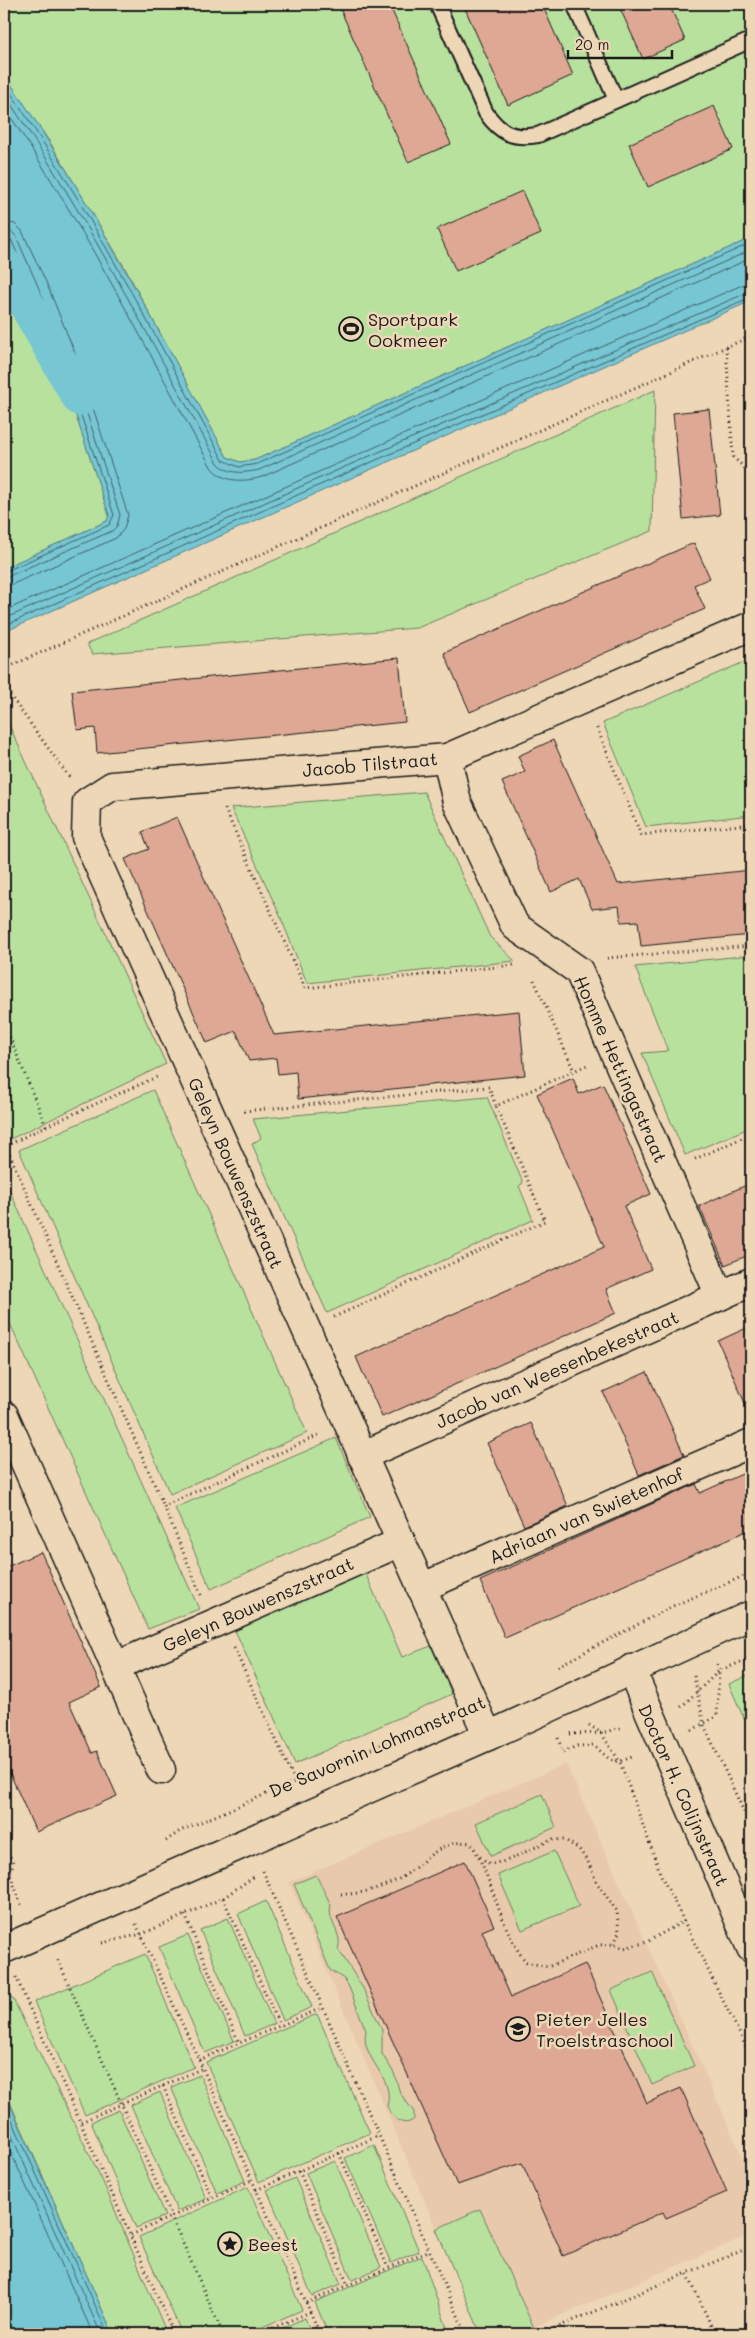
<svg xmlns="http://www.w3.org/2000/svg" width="755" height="2338" font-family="Mali,sans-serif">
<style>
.built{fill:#e9c9ac}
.green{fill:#b9e19e;stroke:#6a7e5d}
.water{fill:#77c6d4;stroke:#53828a}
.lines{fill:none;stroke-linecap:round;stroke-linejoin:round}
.shore{stroke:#406066;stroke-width:1}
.canal{stroke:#77c6d4;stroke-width:36}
.building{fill:#dea894;stroke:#1c1c1c}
.service-casing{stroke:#1c1c1c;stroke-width:18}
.minor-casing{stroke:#1c1c1c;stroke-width:31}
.tertiary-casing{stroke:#1c1c1c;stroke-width:31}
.path{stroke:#1c1c1c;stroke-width:3;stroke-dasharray:1 4;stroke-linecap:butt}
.service{stroke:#eed7b7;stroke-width:14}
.minor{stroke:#eed7b7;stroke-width:28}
.tertiary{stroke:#eed7b7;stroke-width:28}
.labels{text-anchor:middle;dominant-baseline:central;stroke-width:5;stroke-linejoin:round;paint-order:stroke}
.poi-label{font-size:18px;fill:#1c1c1c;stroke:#eed7b7;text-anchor:start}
.street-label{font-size:18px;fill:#1c1c1c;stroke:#eed7b7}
</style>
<rect width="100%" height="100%" fill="#eed7b7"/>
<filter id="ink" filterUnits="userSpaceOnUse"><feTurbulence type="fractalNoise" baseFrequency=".02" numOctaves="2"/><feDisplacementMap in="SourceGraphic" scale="10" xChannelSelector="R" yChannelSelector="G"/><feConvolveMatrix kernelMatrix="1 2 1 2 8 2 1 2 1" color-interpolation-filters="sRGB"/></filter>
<g filter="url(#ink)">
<polygon class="built" points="566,1764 751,2176 751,2234 518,2334 481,2334 289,1882"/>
<g class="green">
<polygon points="4,4 751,4 751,238 255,460 240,462 227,457 125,268 51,144 4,74"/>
<polygon points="4,236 29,290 57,359 109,515 107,521 4,568"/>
<polygon points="655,390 652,531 417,628 92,654 87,644"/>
<polygon points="751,659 751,815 646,827 603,723"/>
<polygon points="4,714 166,1064 4,1142"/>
<polygon points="424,792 490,937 515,961 307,983 281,918 231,808"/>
<polygon points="751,955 751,1127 685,1155 642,1053 668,1051 635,967"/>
<polygon points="153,1090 307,1433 170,1494 19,1150"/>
<polygon points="487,1097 523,1183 519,1186 533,1220 327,1313 252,1144 261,1138 253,1119"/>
<polygon points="4,1178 199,1609 148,1629 4,1310"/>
<polygon points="336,1438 370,1517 211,1589 175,1508"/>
<polygon points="364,1570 402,1657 431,1646 452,1694 295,1764 234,1628"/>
<polygon points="751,1674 751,1718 745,1721 729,1684"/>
<polygon points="542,1794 556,1827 491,1856 476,1823"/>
<polygon points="554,1851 579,1906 522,1930 498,1875"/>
<path d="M 316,1875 L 331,1905 C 326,1921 344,1934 338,1949 L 363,1988 L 382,2030 L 382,2054 L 394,2073 L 400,2093 L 414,2112 L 414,2119 C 403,2129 392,2117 387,2106 C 396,2077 359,2058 366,2031 L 349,1987 L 344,1979 L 330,1970 L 294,1884 Z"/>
<polygon points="266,1901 312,2007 283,2020 238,1914"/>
<polygon points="228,1918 274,2024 245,2036 200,1930"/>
<polygon points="188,1935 234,2041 205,2053 159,1947"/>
<polygon points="145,1954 194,2067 85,2115 34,2002"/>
<polygon points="652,1972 694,2066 652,2085 611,1990"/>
<polygon points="12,1997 103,2182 167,2334 113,2334 4,2089 4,2001"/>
<polygon points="317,2014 370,2133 259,2182 206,2062"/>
<polygon points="200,2075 245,2181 217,2193 171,2087"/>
<polygon points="160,2092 206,2199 177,2211 131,2105"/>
<polygon points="119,2110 165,2216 136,2228 91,2122"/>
<polygon points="374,2145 419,2251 391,2263 345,2158"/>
<polygon points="335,2161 381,2267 352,2280 306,2173"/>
<polygon points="295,2178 341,2284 312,2296 267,2190"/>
<polygon points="248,2187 302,2310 246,2334 182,2334 139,2237"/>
<polygon points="480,2209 534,2328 518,2334 481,2334 436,2229"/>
<polygon points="422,2256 449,2334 328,2334 315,2302"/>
<polygon points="305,2318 312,2334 278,2334 276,2331"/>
</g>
<g class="water">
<path d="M 4,74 C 88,196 157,327 227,457 L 240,462 L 255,460 L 751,238 L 751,301 L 4,632 L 4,568 L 107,521 L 109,515 L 57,359 L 29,290 L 4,236 Z"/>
<polygon points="4,2089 13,2111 113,2334 8,2334 4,2326"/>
</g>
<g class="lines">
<g class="shore">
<path d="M 4,83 C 86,203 153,332 223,460 L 239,467 L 257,464 L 751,243"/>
<path d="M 4,94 C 84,211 149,338 218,463 C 229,475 244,473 259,470 L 751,250"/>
<path d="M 4,107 C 82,222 145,345 211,467 C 223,483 244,482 262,477 L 751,258"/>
<polyline points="4,222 15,224 22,231 46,282 75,353 128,515 124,529 116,538 13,584 4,586"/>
<polyline points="4,229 11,231 16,236 68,355 120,515 117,526 112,531 4,578"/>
<polyline points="4,236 11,239 62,358 114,515 109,525 4,572"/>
<polyline points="4,611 742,285 751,283"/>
<polyline points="4,619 356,462 751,291"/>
<polyline points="4,626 358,468 751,297"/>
<polyline points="4,2102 108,2334"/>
<polyline points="4,2119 101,2334"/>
<polyline points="4,2137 93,2334"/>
</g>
<polyline class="canal" points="4,265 80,398"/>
</g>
<g class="building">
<polygon points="338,4 389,4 451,144 408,162"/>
<polygon points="463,4 542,4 573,75 508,105"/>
<polygon points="618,4 669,4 685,40 643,59"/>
<polygon points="714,106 733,149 648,187 629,144"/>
<polygon points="522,191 541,234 456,271 437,229"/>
<polygon points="709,409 720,515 683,519 673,413"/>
<polygon points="694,543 710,578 694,585 705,609 470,712 444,653"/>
<polygon points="399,658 405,722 97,753 95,728 77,730 72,691"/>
<polygon points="553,740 618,884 751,870 751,935 641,946 638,921 621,922 619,906 592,909 579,879 551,892 502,782 525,772 518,756"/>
<polygon points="177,817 274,1035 519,1011 525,1075 298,1099 296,1072 278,1074 276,1058 249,1061 236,1031 207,1043 125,859 149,849 142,832"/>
<polygon points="573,1078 579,1094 603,1084 651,1194 624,1206 651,1269 606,1289 616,1313 382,1417 356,1357 604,1247 537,1094"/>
<polygon points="751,1183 751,1254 725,1265 699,1206"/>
<polygon points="751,1326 751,1417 718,1341"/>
<polygon points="647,1372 684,1455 639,1475 603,1392"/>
<polygon points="531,1423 568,1506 524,1526 487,1443"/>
<polygon points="751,1470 751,1529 505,1638 480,1581 696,1484 700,1493"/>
<polygon points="41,1552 101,1687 69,1702 92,1753 97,1751 117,1796 36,1832 4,1760 4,1568"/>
<polygon points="465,1861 494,1926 482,1931 511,1997 585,1964 647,2103 681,2088 727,2192 666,2218 663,2212 563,2256 522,2163 457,2185 337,1917"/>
</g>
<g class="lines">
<g class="service-casing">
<g id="service">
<path d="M 437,4 L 486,113 C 501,134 513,139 538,135 L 751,40"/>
<polyline points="574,4 616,100"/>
</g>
</g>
<g class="minor-casing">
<g id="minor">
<polyline points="447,758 457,802 515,926 579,971 720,1296"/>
<polyline points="4,1415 161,1770"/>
<polyline points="362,1456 751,1282"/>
<polyline points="421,1588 751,1443"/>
<polyline points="116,1666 401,1542"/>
<polyline points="488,1736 86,837 87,802 112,786 447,758 751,626"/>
</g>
</g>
<g class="tertiary-casing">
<g id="tertiary">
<polyline points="631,1669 751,1948"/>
<polyline points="4,1949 488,1736 751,1615"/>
</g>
</g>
<g class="path">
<polyline points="726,347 733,457 751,474"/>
<polyline points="4,669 751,336"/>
<polyline points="4,687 69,777"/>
<polyline points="597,728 641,835 751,824"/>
<polyline points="225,809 305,988 514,965"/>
<polyline points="607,958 751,946"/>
<polyline points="534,980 574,1071"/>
<polyline points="4,1023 46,1126 6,1146 164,1506"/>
<polyline points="244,1111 489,1087 496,1106"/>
<polyline points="46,1126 159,1076"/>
<polyline points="695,1159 751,1134"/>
<polyline points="334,1317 545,1221 496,1106 587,1065"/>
<polyline points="201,1595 164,1506 319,1435"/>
<polyline points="234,1648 295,1781"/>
<polyline points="558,1666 673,1606 751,1573"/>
<polyline points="694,1676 704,1725 751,1827"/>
<polyline points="681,1707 719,1671 751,1658"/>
<polyline points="589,1725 601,1733 620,1762 661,1875 751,2057"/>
<polyline points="692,1730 717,1716 719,1671 717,1664"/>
<polyline points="570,1734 601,1733 621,1728"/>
<path d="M 558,1738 L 563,1752 L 577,1746 L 594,1745 C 610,1760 612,1766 634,1756"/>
<polyline points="166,1841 180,1831 434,1722"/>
<polyline points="4,1843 13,1863 10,1874 22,1907"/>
<polyline points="480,1857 490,1864 506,1861 553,1839 565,1840 579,1849 588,1862 597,1883 617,1911 619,1932 614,1944"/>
<polyline points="263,1871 466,2334"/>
<path d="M 341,1894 C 359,1895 381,1888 397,1880 C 423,1867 437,1838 471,1843 C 494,1881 499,1927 526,1962 L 548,1967 L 599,1945 L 614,1944 L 624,1948 L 647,1942 L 684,1921"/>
<polyline points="223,1898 280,2026"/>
<polyline points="185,1915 239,2043"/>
<polyline points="136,1924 199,2060 320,2334"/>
<polyline points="102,1943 142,1934 223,1898 255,1876"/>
<polyline points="58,1960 223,2334"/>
<polyline points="16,1977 174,2334"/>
<polyline points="199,2060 322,2008"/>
<polyline points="163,2086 212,2198"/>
<polyline points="81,2122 203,2068"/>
<polyline points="339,2153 388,2268"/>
<polyline points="299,2171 348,2285"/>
<polyline points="256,2190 378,2136"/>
<polyline points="131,2235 252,2180"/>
<polyline points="306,2303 428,2251"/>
<polyline points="259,2334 310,2312"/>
<polyline points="541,2334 687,2273"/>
<polyline points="715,2334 687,2273 751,2247"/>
</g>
<use href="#service" class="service"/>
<use href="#minor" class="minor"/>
<use href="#tertiary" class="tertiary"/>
</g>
</g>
<defs>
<g id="stadium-ring" transform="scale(1.25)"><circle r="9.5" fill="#eed7b7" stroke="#1c1c1c" stroke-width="1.5"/><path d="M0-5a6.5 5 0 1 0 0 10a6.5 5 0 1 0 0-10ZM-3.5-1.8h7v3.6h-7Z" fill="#1c1c1c"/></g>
<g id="school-ring" transform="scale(1.25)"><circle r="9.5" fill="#eed7b7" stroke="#1c1c1c" stroke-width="1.5"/><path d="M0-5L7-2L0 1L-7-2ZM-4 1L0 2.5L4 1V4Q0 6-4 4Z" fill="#1c1c1c"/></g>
<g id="sight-ring" transform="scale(1.25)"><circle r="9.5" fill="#eed7b7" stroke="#1c1c1c" stroke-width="1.5"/><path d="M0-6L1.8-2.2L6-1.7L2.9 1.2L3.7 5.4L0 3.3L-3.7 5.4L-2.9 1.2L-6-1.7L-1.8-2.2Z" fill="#1c1c1c"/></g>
</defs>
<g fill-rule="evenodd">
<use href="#stadium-ring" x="351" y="329"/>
<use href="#school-ring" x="518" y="2029"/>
<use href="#sight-ring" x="230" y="2244"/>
</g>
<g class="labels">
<g class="poi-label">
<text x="368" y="319">Sportpark<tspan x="368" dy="21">Ookmeer</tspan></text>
<text x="536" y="2019">Pieter Jelles<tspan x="536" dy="21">Troelstraschool</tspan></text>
<text x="248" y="2244">Beest</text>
</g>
<g class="street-label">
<text transform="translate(370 764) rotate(-5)">Jacob Tilstraat</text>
<text transform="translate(621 1069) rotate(66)">Homme Hettingastraat</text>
<text transform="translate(236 1173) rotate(66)">Geleyn Bouwenszstraat</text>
<text transform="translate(557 1369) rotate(-24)">Jacob van Weesenbekestraat</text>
<text transform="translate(586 1515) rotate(-24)">Adriaan van Swietenhof</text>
<text transform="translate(258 1604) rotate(-24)">Geleyn Bouwenszstraat</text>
<text transform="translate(377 1746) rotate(-23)">De Savornin Lohmanstraat</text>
<text transform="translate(684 1795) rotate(66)">Doctor H. Colijnstraat</text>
</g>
</g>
<rect width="755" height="2338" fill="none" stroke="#eed7b7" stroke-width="20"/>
<rect x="10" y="10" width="735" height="2318" fill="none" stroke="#1c1c1c" stroke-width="2" filter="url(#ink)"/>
<path d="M568 50v8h104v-8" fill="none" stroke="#1c1c1c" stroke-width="2.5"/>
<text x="575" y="50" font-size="15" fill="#1c1c1c" stroke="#eed7b7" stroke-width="4" paint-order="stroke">20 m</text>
</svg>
